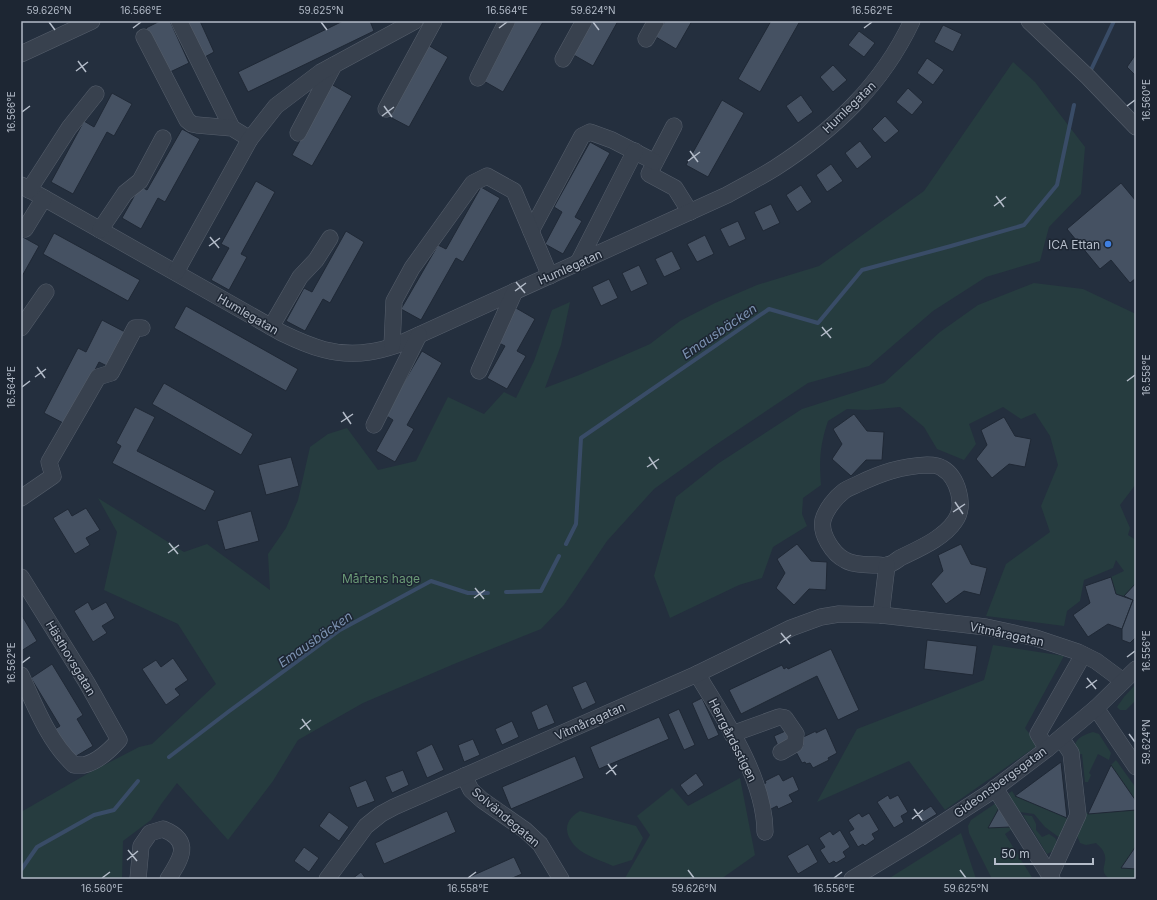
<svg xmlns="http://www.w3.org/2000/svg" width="1157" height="900" font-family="Inter,sans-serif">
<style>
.green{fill:#263c3f}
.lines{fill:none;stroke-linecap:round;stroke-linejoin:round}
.stream{stroke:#394c67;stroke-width:4}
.building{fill:#455162;stroke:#1f2835}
.minor-casing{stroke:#565f6c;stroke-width:17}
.minor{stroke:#38414e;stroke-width:16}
.ticks{fill:none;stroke:#b4bcc9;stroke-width:1.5}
.shop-dot{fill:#3f7fe0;stroke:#1d2633;stroke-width:1.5}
.labels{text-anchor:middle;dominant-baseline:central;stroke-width:3;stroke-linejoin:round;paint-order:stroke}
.street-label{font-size:12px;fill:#b4bcc9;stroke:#1d2633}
.poi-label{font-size:12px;fill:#b4bcc9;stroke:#1d2633;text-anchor:end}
.park-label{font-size:12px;fill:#6b9a76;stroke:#1d2633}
.water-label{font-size:13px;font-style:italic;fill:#7c92b1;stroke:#1d2633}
.neatline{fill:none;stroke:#b4bcc9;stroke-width:1.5}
.ticks-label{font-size:10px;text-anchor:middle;fill:#b4bcc9}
</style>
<rect width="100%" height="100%" fill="#242f3e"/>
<g class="green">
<polygon points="1013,62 1035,82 1085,147 1081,194 1049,227 1040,261 986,277 933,311 869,366 808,383 714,446 654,489 607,541 564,605 541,629 454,664 363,703 298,740 273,781 228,840 177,783 162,803 151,820 123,841 122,879 21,879 21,812 87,774 139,747 152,744 216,684 178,624 104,590 117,532 98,498 184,552 207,544 270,590 268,554 286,528 298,500 310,447 328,434 347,428 378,470 416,461 448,397 484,414 504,392 516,398 534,361 552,310 570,302 561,345 545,388 579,375 650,344 680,321 715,303 757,285 819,266 924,191"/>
<path d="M 1034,283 L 1083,289 L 1136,314 L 1136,484 L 1120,505 L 1130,528 L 1128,535 L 1136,540 L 1136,583 L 1124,596 L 1116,594 L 1111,577 L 1124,571 L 1116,560 L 1113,568 L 1084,580 L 1080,601 L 1067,611 L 1064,626 L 986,616 L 1006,564 L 1050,532 L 1041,506 L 1058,465 L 1050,436 L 1035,413 L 1021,419 L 1003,407 L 969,424 L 976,444 L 964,460 L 937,449 L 924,427 L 900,407 L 867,410 L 847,409 L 828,421 C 820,445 819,459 821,485 L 803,498 L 802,514 L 807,526 L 773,547 L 762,578 L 739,585 L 670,618 L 654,576 L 676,497 L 719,463 L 802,409 L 884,383 L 940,332 L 978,305 Z"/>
<polygon points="993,645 1064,656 1025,728 1038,745 945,810 909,761 817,802 857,729 984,680"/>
<polygon points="1136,684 1136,700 1126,710 1120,710 1117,707 1124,697"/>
<path d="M 1093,732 L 1099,734 L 1111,753 L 1109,760 L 1098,754 L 1089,773 L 1091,775 L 1088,782 L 1085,782 L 1082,754 L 1075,755 C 1072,740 1080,736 1093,732 Z"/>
<polygon points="1116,760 1136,788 1136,801 1111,765"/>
<polygon points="740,778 755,855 721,879 623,879 625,878 650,835 637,816 672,788 688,806"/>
<polygon points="1012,791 1015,796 1067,818 1068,822 1060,838 1045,827 1034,814 1020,812 1008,794"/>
<polygon points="996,803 999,808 988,828 1010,827 1012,829 1005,834 1033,879 992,879 969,833 968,826 971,820"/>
<path d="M 1136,810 L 1136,846 L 1121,868 L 1136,869 L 1136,879 L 1110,879 C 1097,871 1109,863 1104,853 C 1103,849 1099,846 1096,843 L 1086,845 L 1080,843 L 1075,831 L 1085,811 L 1088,814 Z"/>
<path d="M 580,811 L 636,826 L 643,838 L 632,860 L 613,866 C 602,861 584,855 576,847 C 563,833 564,820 580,811 Z"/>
<polygon points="1023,815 1032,816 1036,824 1036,830 1042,837 1049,834 1055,838 1058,843 1055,850 1047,854"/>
<polygon points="961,833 976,879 888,879"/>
</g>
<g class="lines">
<g class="stream">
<polyline points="1090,72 1114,21"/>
<polyline points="566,544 576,524 581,438 769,309 818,323 862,270 951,246 1024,225 1057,185 1074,105"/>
<polyline points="506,592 541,591 559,556"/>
<polyline points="169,757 228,712 340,630 431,581 468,593 488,593"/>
<polyline points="21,870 37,847 94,815 114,810 138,781"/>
</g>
</g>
<g class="building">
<polygon points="160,21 170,21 189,63 168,73 146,28"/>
<polygon points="186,21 200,21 214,52 203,58"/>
<polygon points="343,21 370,21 374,31 248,92 238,72"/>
<polygon points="515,21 543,22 503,92 482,80"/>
<polygon points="591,21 618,21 593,66 572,54"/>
<polygon points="665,21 692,21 676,49 656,37"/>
<polygon points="771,21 800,21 760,92 738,79"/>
<polygon points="943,25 962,34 953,52 934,42"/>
<polygon points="859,31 875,43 864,57 848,45"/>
<polygon points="428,45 448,57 409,127 388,116"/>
<polygon points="1136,54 1136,76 1127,67"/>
<polygon points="927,58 944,70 933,85 917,73"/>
<polygon points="833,65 847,80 833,92 820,77"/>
<polygon points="331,84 352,96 312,166 292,155"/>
<polygon points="908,88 923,102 912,115 896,102"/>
<polygon points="112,93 132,104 114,136 107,132 73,194 51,182 84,121 94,127"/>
<polygon points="801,95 813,112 798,123 786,106"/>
<polygon points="722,100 744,113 708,177 686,165"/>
<polygon points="885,116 899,131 885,143 872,129"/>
<polygon points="182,129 200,139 165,202 158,198 141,229 122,218 140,186 147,190"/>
<polygon points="860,141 872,157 857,169 845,153"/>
<polygon points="590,142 610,153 575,217 582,221 563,254 545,244 562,212 554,207"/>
<polygon points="831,164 843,181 827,192 816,175"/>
<polygon points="256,181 275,192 241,254 247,257 229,290 211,280 229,248 221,244"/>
<polygon points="1121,183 1136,201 1136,278 1130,283 1111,260 1100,269 1067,229"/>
<polygon points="801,185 812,202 797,212 786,195"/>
<polygon points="481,187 500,198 463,262 456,258 421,320 401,309 438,245 446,249"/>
<polygon points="771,204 780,223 763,231 754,212"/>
<polygon points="738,221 746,239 729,247 720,229"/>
<polygon points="346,231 364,242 330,303 323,299 305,331 286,321 304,288 312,292"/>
<polygon points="54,233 140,280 128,301 43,254"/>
<polygon points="705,235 714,254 697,262 687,244"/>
<polygon points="21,236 39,246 21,278"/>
<polygon points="672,251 681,269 664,277 655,259"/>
<polygon points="639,265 648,284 631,292 622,273"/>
<polygon points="609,279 618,298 601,306 592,287"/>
<polygon points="186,306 298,369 286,391 174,328"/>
<polygon points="516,308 535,319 517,351 526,356 507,389 487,378 505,346 497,342"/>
<polygon points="102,320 125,332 107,366 99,362 67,425 44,413 78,348 86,352"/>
<polygon points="422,351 442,363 407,425 414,429 395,462 376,451 393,420 385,415"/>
<polygon points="164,383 253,434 241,455 152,404"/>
<polygon points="135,407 155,417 137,451 215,491 205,511 112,463 121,446 116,443"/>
<polygon points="854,414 867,431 884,432 882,460 866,460 851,476 832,459 842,444 833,429"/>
<polygon points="1004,417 1015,436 1031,439 1025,467 1009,464 992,478 976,459 987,445 981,430"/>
<polygon points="291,457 299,486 266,495 258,465"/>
<polygon points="86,508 100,530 86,538 90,545 75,554 53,518 68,509 72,516"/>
<polygon points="251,511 259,541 225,550 217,521"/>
<polygon points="797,544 811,561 827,562 826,590 809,589 794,605 776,588 785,573 777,559"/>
<polygon points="961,544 971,564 987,568 980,595 964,591 946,604 931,584 943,571 938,555"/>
<polygon points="1111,577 1116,594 1133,600 1122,629 1108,624 1088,637 1073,615 1090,603 1085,586"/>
<polygon points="1136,583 1136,637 1130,643 1122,640 1122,629 1133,600 1124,596"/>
<polygon points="88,602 92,610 106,602 115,618 102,626 107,633 93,642 74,611"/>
<polygon points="21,614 37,641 21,651"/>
<polygon points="927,640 977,646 973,675 924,669"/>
<polygon points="831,649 859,710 838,720 817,676 741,714 729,690 782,665 784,669 787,667 788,669"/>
<polygon points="173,658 188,680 175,689 180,695 166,705 142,669 156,660 161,667"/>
<polygon points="52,664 83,715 77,719 93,746 73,758 55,729 60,726 31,678"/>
<polygon points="586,681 596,703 582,710 572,687"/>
<polygon points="702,698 719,735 708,740 692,703"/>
<polygon points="547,704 555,723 538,730 531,712"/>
<polygon points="679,709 695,745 684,750 668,714"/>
<polygon points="659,717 669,739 599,769 590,747"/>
<polygon points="512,721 519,737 502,745 495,729"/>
<polygon points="826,728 837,753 828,758 829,760 813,768 810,763 806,764 805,762 802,763 795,750 803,746 799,739 816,731 816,733"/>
<polygon points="790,729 794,739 778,746 774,736"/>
<polygon points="473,739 480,755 464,762 458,745"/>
<polygon points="432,744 444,770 427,778 416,752"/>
<polygon points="575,756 584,778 511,809 502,787"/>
<polygon points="1061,762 1067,818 1015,796"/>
<polygon points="1111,765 1136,801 1136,810 1088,814"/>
<polygon points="403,770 409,785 392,793 385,777"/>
<polygon points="696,773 704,785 688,796 680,785"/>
<polygon points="779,774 783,781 793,776 799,790 789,795 793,802 778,809 777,806 769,810 758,786 766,783 765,781"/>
<polygon points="366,780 375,801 357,808 349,787"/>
<polygon points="888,795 890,799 898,795 908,812 901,816 904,822 894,828 877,802"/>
<polygon points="931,806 937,814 922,823 917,815"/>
<polygon points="999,808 1010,827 988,828"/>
<polygon points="447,811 456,832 384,864 375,843"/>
<polygon points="329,812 349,827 339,841 319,826"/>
<polygon points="859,813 862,817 869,813 879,830 872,834 875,839 865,846 863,844 858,847 849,832 854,829 848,820"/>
<polygon points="840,830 850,847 843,852 846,857 836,863 834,861 829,864 820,850 825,847 819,838 830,831 833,835"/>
<polygon points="808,844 818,862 798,874 787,856"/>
<polygon points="1136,846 1136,869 1121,868"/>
<polygon points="304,847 319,858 309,872 294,861"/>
<polygon points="514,857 522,874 510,879 465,879"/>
<polygon points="361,872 366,879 352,879"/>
</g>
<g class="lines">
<g class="minor-casing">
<g id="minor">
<polyline points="179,21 232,128"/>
<polyline points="1029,21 1088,77 1136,127"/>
<polyline points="144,37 187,120 192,124 197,125 232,128 250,139"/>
<polyline points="646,39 656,21"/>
<polyline points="21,54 92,21"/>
<polyline points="563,59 584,21"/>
<polyline points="478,78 507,21"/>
<polyline points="386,109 434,21"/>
<polyline points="674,126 649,174 675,188 690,212"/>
<polyline points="298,133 334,65"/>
<path d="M 21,185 L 282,333 C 311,347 336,357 369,352 C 379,351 388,348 397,345 L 727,195 C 743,186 759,178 775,168 C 834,130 882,85 912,21"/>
<polyline points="29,190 69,128 96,94"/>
<polyline points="21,227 25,229 44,198"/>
<polyline points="100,230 125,193 140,181 163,138"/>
<polyline points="531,231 582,136 590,132 612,140 655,162"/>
<polyline points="578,263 635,151"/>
<polyline points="176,272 250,139 276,106 321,72 415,21"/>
<polyline points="271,327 300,277 316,260 330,238"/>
<polyline points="21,328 46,292"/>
<polyline points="392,346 394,301 412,268 473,183 487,176 514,191 550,276"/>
<polyline points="479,371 515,291"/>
<polyline points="374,425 419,335"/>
<path d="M 927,465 C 932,465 938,465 942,468 C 958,477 966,506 955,521 C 943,539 918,549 900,558 C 896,561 891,565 887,565 C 884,566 880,565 878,565 C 867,565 854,565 845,560 C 833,554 820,534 823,520 C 826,509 836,497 844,491 C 848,488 854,486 858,484 C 881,473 901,466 927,465 Z"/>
<polyline points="21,498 53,476 49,462 98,377 111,373 135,328 142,328"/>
<path d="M 21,577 L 87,683 L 119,740 C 111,749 97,762 84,765 C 81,765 77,765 74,765 C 49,742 35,706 21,675"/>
<polyline points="881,615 887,565"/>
<path d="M 697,674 C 724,718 765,779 765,832"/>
<polyline points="1096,708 1136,767"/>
<polyline points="732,734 779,717 785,718 796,734 795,744 781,752"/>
<polyline points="1047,749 1038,734 1083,655"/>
<polyline points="464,776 471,790 482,800 525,830 540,844 561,879"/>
<polyline points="995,788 1052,879"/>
<polyline points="1050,876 1078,815 1071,753 1061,738"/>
<path d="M 138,879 L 141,846 L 150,833 L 163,829 C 193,841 181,859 168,879"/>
<polyline points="327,879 366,826 381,814 394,807 697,674 791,628 821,617 839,614 881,615 986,627 1036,638 1078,652 1096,661 1123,681"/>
<polyline points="852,879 918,839 989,793 1047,749 1096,708 1136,669"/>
</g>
</g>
<use href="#minor" class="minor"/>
</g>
<path class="ticks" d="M 49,22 L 55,30M 321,22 L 327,30M 593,22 L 599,30M 133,28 L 141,22M 499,28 L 507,22M 864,28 L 872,22M 78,61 L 86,72M 76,71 L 88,62M 384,106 L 392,117M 1127,106 L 1135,100M 22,112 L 30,106M 382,116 L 394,107M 690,151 L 698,162M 688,161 L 700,152M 996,196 L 1004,207M 994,206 L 1006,197M 210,237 L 219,248M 209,246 L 220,238M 516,282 L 525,293M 515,291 L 526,283M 822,327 L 831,338M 821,336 L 832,328M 37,367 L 45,378M 35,377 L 46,369M 1127,381 L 1135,375M 22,387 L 30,381M 343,412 L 351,424M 341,422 L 353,414M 649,457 L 657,469M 647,467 L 659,459M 955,502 L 963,514M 953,512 L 965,504M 169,543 L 178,554M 168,553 L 179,545M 475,588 L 484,599M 474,598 L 485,590M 781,633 L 790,644M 780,643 L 791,635M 1127,657 L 1135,651M 22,663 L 30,657M 1087,678 L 1096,689M 1086,688 L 1097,680M 302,719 L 310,730M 300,729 L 311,720M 1129,734 L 1135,742M 608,764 L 616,775M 606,774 L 617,765M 914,809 L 922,820M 912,819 L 923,810M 128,850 L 137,861M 127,860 L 138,851M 688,870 L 694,878M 960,870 L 966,878M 102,878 L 110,872M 468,878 L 476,872M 834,878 L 842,872"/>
<circle class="shop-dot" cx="1108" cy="244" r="4"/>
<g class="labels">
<g class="street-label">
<text transform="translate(849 107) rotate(-44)">Humlegatan</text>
<text transform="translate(570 267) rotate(-24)">Humlegatan</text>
<text transform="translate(248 314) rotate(30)">Humlegatan</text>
<text transform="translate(1007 634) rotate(12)">Vitmåragatan</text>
<text transform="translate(71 658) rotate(59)">Hästhovsgatan</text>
<text transform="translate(590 721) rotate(-24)">Vitmåragatan</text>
<text transform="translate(733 740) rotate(63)">Herrgårdsstigen</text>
<text transform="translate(1000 782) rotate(-36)">Gideonsbergsgatan</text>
<text transform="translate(506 817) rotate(40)">Solvändegatan</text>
</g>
<g class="poi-label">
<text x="1100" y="244">ICA Ettan</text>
</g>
<g class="park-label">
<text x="381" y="578">Mårtens hage</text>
</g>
<g class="water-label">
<text transform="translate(719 331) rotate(-34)">Emausbäcken</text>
<text transform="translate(315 639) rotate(-35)">Emausbäcken</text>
</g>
</g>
<rect width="1157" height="900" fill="none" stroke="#1d2633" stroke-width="44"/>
<path d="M995 858v6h98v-6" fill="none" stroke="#b4bcc9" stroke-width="2"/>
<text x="1001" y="858" font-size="12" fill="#b4bcc9" stroke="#1d2633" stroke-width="3" paint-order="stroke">50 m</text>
<rect x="22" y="22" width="1113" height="856" class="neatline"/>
<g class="ticks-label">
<text x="49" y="14">59.626°N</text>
<text x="141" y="14">16.566°E</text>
<text x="321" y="14">59.625°N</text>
<text x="507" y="14">16.564°E</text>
<text x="593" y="14">59.624°N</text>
<text x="872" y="14">16.562°E</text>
<text transform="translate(1146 100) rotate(-90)" y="4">16.560°E</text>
<text transform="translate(11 112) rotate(-90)" y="4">16.566°E</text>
<text transform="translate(1146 375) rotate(-90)" y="4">16.558°E</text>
<text transform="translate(11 387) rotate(-90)" y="4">16.564°E</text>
<text transform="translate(1146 651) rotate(-90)" y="4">16.556°E</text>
<text transform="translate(11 663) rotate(-90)" y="4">16.562°E</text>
<text transform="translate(1146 742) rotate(-90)" y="4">59.624°N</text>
<text x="102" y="892">16.560°E</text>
<text x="468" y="892">16.558°E</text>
<text x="694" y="892">59.626°N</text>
<text x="834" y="892">16.556°E</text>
<text x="966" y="892">59.625°N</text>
</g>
</svg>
